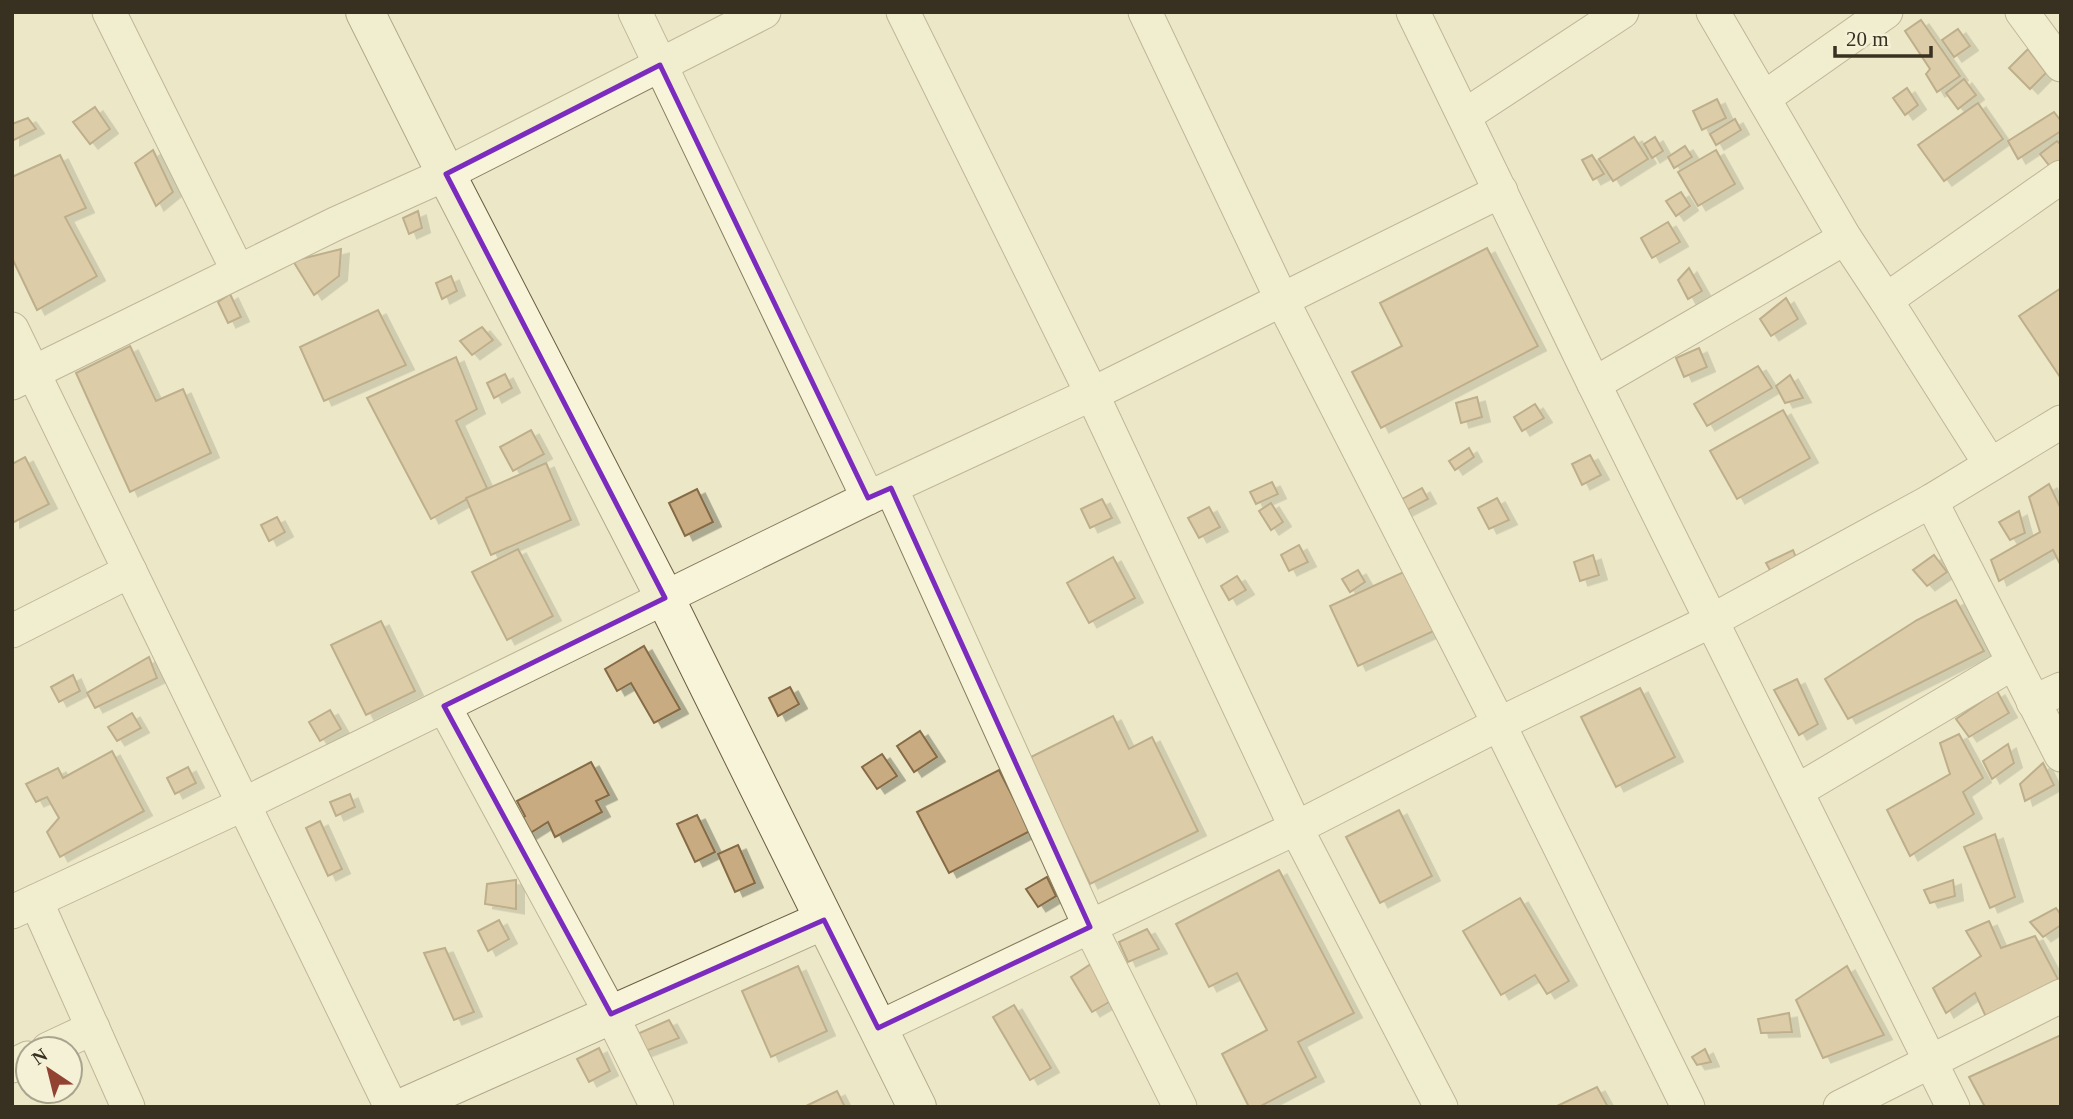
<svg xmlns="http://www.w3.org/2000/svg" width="2073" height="1119" font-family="Georgia,serif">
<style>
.building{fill:#c8ab80;stroke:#856a45;stroke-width:2;filter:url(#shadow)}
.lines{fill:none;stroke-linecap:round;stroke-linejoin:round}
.street-casing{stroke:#877b5e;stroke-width:35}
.secondary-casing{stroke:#695c41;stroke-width:40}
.street{stroke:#f7f4da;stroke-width:33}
.secondary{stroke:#f7f4da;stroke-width:38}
.marked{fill:none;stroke:#7b2cbf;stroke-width:5;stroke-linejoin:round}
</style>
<defs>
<filter id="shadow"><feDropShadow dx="8" dy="4.5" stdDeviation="0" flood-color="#0004"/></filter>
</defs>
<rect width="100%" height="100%" fill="#ece8c7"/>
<g class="building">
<polygon points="1921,20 1960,76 1937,92 1926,74 1930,69 1905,31"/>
<polygon points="1958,29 1970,46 1954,57 1942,40"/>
<polygon points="2028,49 2046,73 2030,89 2009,68"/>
<polygon points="1964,79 1976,95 1958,109 1946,93"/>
<polygon points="1907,88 1918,105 1905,115 1893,98"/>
<polygon points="1717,99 1726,118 1702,130 1693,111"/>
<polygon points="1978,103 2003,139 1944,181 1918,145"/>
<polygon points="95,107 110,129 90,144 73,122"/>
<polygon points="2054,112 2061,121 2061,131 2018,159 2008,141"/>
<polygon points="28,118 36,129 12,141 12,124"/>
<polygon points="1735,119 1741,130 1716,145 1710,134"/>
<polygon points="1634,137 1648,159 1613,181 1599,159"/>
<polygon points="1655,137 1663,151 1652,158 1644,144"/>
<polygon points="2057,141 2061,145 2061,161 2052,169 2040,154"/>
<polygon points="1685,146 1692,157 1674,168 1668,157"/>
<polygon points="153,150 173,192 156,206 135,163"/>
<polygon points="1716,150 1735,184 1698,206 1678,172"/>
<polygon points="60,155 86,208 65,217 97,276 37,310 12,258 12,177"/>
<polygon points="1592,155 1604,174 1593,180 1582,160"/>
<polygon points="1681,192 1690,206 1676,216 1666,201"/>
<polygon points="418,211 422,228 409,234 403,218"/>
<polygon points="1668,222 1680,242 1652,258 1641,238"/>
<polygon points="1487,248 1538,346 1381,428 1352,372 1402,346 1380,303"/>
<polygon points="341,249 339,276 314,295 293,261"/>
<polygon points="1689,268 1702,291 1688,299 1678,280"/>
<polygon points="451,276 457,291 442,299 436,283"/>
<polygon points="2061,288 2061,376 2060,377 2019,316"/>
<polygon points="230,294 241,317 228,323 218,302"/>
<polygon points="1786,298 1798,319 1771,336 1760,319"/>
<polygon points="378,310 406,365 324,401 300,347"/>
<polygon points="482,327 493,340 472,355 460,341"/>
<polygon points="130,346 156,401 183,389 211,453 130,492 76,373"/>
<polygon points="1699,348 1707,367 1684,377 1676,358"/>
<polygon points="456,357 477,409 456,421 487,488 431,519 367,398"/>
<polygon points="1758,366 1772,388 1707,426 1694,404"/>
<polygon points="505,374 512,388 494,398 487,383"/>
<polygon points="1790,375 1803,398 1785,403 1776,386"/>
<polygon points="1477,397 1482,417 1461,423 1456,403"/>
<polygon points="1535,404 1544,418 1522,431 1514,417"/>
<polygon points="1783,410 1810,458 1737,499 1710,451"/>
<polygon points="531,430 544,454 513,471 500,447"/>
<polygon points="1469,448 1474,457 1455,470 1449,461"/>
<polygon points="1590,455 1601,475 1582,485 1572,464"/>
<polygon points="25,457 49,504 12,523 12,464"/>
<polygon points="546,463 571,520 491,555 466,498"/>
<polygon points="1272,482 1278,494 1256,504 1250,492"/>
<polygon points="2049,484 2061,509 2061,566 2053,550 1999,581 1991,560 2040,532 2029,497"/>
<polygon points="1422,488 1428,499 1401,513 1395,503"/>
<polygon points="697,489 713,522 685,536 669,503"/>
<polygon points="1497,498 1509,520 1489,529 1478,508"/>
<polygon points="1102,499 1112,518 1090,528 1081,509"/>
<polygon points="1271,503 1283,522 1271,530 1259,511"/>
<polygon points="1209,507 1220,527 1199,538 1188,518"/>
<polygon points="2019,511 2025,533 2010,540 1999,522"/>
<polygon points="277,517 285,532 269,541 261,525"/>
<polygon points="1299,545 1308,562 1289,571 1281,555"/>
<polygon points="518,549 553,616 507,640 472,572"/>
<polygon points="1793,550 1799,565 1775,579 1766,563"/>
<polygon points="1593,555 1599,575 1580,581 1574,562"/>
<polygon points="1934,555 1947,572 1927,586 1913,570"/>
<polygon points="1113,557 1135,598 1089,623 1067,583"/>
<polygon points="1358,570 1365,582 1350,592 1342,579"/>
<polygon points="1408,570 1436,630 1358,666 1330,606"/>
<polygon points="1237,576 1246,590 1229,600 1221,586"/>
<polygon points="1956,600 1984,651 1848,719 1825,679 1917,620"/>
<polygon points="381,621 415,691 366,715 331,645"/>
<polygon points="644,646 680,709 654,723 631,683 617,691 605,669"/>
<polygon points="149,657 157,678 95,708 87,693"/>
<polygon points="73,675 80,691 59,702 51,687"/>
<polygon points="1797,679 1818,724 1799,735 1774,690"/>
<polygon points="790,687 799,704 778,716 769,698"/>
<polygon points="1640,688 1675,757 1616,787 1581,717"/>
<polygon points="1997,691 2009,713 1969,737 1956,719"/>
<polygon points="330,710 341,729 320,741 309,722"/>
<polygon points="132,713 141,728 117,741 108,727"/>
<polygon points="1113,716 1129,749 1152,737 1198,831 1090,884 1029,758"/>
<polygon points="920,731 937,757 914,772 897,746"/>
<polygon points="1959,734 1983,778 1963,792 1974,814 1910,856 1887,810 1950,774 1940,743"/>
<polygon points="2008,744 2014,763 1992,779 1983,761"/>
<polygon points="112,751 144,811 60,857 47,832 59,818 47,797 36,802 26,784 58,768 63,778"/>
<polygon points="882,754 897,776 877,789 862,767"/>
<polygon points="591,762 609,795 596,801 602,812 555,837 548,822 524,837 516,821 525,816 517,801"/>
<polygon points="2043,763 2054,785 2025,801 2020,784"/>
<polygon points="188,767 196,783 175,794 167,778"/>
<polygon points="999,770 1030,831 949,873 917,812"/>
<polygon points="350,794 355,807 336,816 330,802"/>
<polygon points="1399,810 1432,876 1380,903 1346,837"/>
<polygon points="697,815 715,852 695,862 677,824"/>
<polygon points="320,821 342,869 328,876 306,828"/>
<polygon points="1995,834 2015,897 1990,908 1964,847"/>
<polygon points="738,845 755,883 735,892 718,854"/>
<polygon points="1279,870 1354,1013 1298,1042 1316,1077 1259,1107 1249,1107 1222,1054 1267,1030 1237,973 1209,987 1176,924"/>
<polygon points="1047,877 1056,896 1038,907 1026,889"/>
<polygon points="516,880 516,909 485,904 487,884"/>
<polygon points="1953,880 1955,896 1930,903 1924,890"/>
<polygon points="1520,898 1569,981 1547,994 1535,975 1501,995 1463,931"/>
<polygon points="2056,908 2061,915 2061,925 2043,937 2030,922"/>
<polygon points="499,920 509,939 488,951 478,931"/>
<polygon points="1989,921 2001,948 2035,936 2061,985 1987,1019 1975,993 1946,1013 1933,988 1981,956 1966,931"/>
<polygon points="1147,929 1159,949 1128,962 1119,942"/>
<polygon points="445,948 474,1012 454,1020 424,953"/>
<polygon points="1094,962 1116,998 1092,1012 1071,977"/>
<polygon points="798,966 827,1031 771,1057 742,991"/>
<polygon points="1847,966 1884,1035 1823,1058 1796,1000"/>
<polygon points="1014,1005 1051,1068 1030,1080 993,1017"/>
<polygon points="1789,1013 1792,1032 1761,1033 1758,1019"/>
<polygon points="669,1020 679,1038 643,1052 635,1035"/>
<polygon points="2061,1035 2061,1107 1985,1107 1969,1077"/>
<polygon points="599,1048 610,1071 589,1082 577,1059"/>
<polygon points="1705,1049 1711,1062 1697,1065 1692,1057"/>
<polygon points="1597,1087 1608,1107 1555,1107"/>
<polygon points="837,1091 845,1107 804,1107"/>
</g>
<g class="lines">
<g class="street-casing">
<g id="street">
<polyline points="109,12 238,271"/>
<polyline points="635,12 868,498"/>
<polyline points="903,12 1092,394 1296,828 1441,1107"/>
<polyline points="1145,12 1281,298 1499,724 1688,1107"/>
<polyline points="1413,12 1594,384 1953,1107"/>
<polyline points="1713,12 1845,238 1886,300 2061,177"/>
<polyline points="2022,12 2061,65"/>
<polyline points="1764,98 1886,12"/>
<polyline points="1464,116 1622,12"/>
<polyline points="1886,300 1990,464"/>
<polyline points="12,329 391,1107"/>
<polyline points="12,383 335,224 446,174 764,12"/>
<polyline points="1594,384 1845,238"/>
<polyline points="891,488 1090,927 1180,1107"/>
<polyline points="1931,501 2061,755"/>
<polyline points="12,631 130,571"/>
<polyline points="2033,702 2061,689"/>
<polyline points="444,706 611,1014 657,1107"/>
<polyline points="1797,791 2013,663"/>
<polyline points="36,901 128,1107"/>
<polyline points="12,912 244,804 868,498 1092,394 1501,191"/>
<polyline points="878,1028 1296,828 1499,724 1713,620 1931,501 2061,422"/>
<polyline points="48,1049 93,1028"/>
<polyline points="12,1066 28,1058"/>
<polyline points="1840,1107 2061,996"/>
</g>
</g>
<g class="secondary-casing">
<g id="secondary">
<polyline points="365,12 446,174 665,598 917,1107"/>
<polyline points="404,1107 824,920"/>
</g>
</g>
<use href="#street" class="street"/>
<use href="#secondary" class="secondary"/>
</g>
<path d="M0 0H2073V1119H0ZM 660,65 L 868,498 L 891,488 L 1090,927 L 878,1028 L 824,920 L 611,1014 L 444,706 L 665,598 L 446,174 Z" fill="#ece8c7" fill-opacity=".55" fill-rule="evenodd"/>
<path class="marked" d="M 660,65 L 868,498 L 891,488 L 1090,927 L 878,1028 L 824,920 L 611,1014 L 444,706 L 665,598 L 446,174 Z"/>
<rect width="2073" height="1119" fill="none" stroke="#383020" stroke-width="28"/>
<g transform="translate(49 1070) rotate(325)"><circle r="33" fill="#f4f1d7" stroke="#a9a48e" stroke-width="2"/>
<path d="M0-5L12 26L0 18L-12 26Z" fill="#924231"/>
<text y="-10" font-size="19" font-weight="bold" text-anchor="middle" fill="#383020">N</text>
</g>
<path d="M1835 46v10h96v-10" fill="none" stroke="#383020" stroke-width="3.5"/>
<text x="1846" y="46" font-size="21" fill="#383020" stroke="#f4f1d7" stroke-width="5" paint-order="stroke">20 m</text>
</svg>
